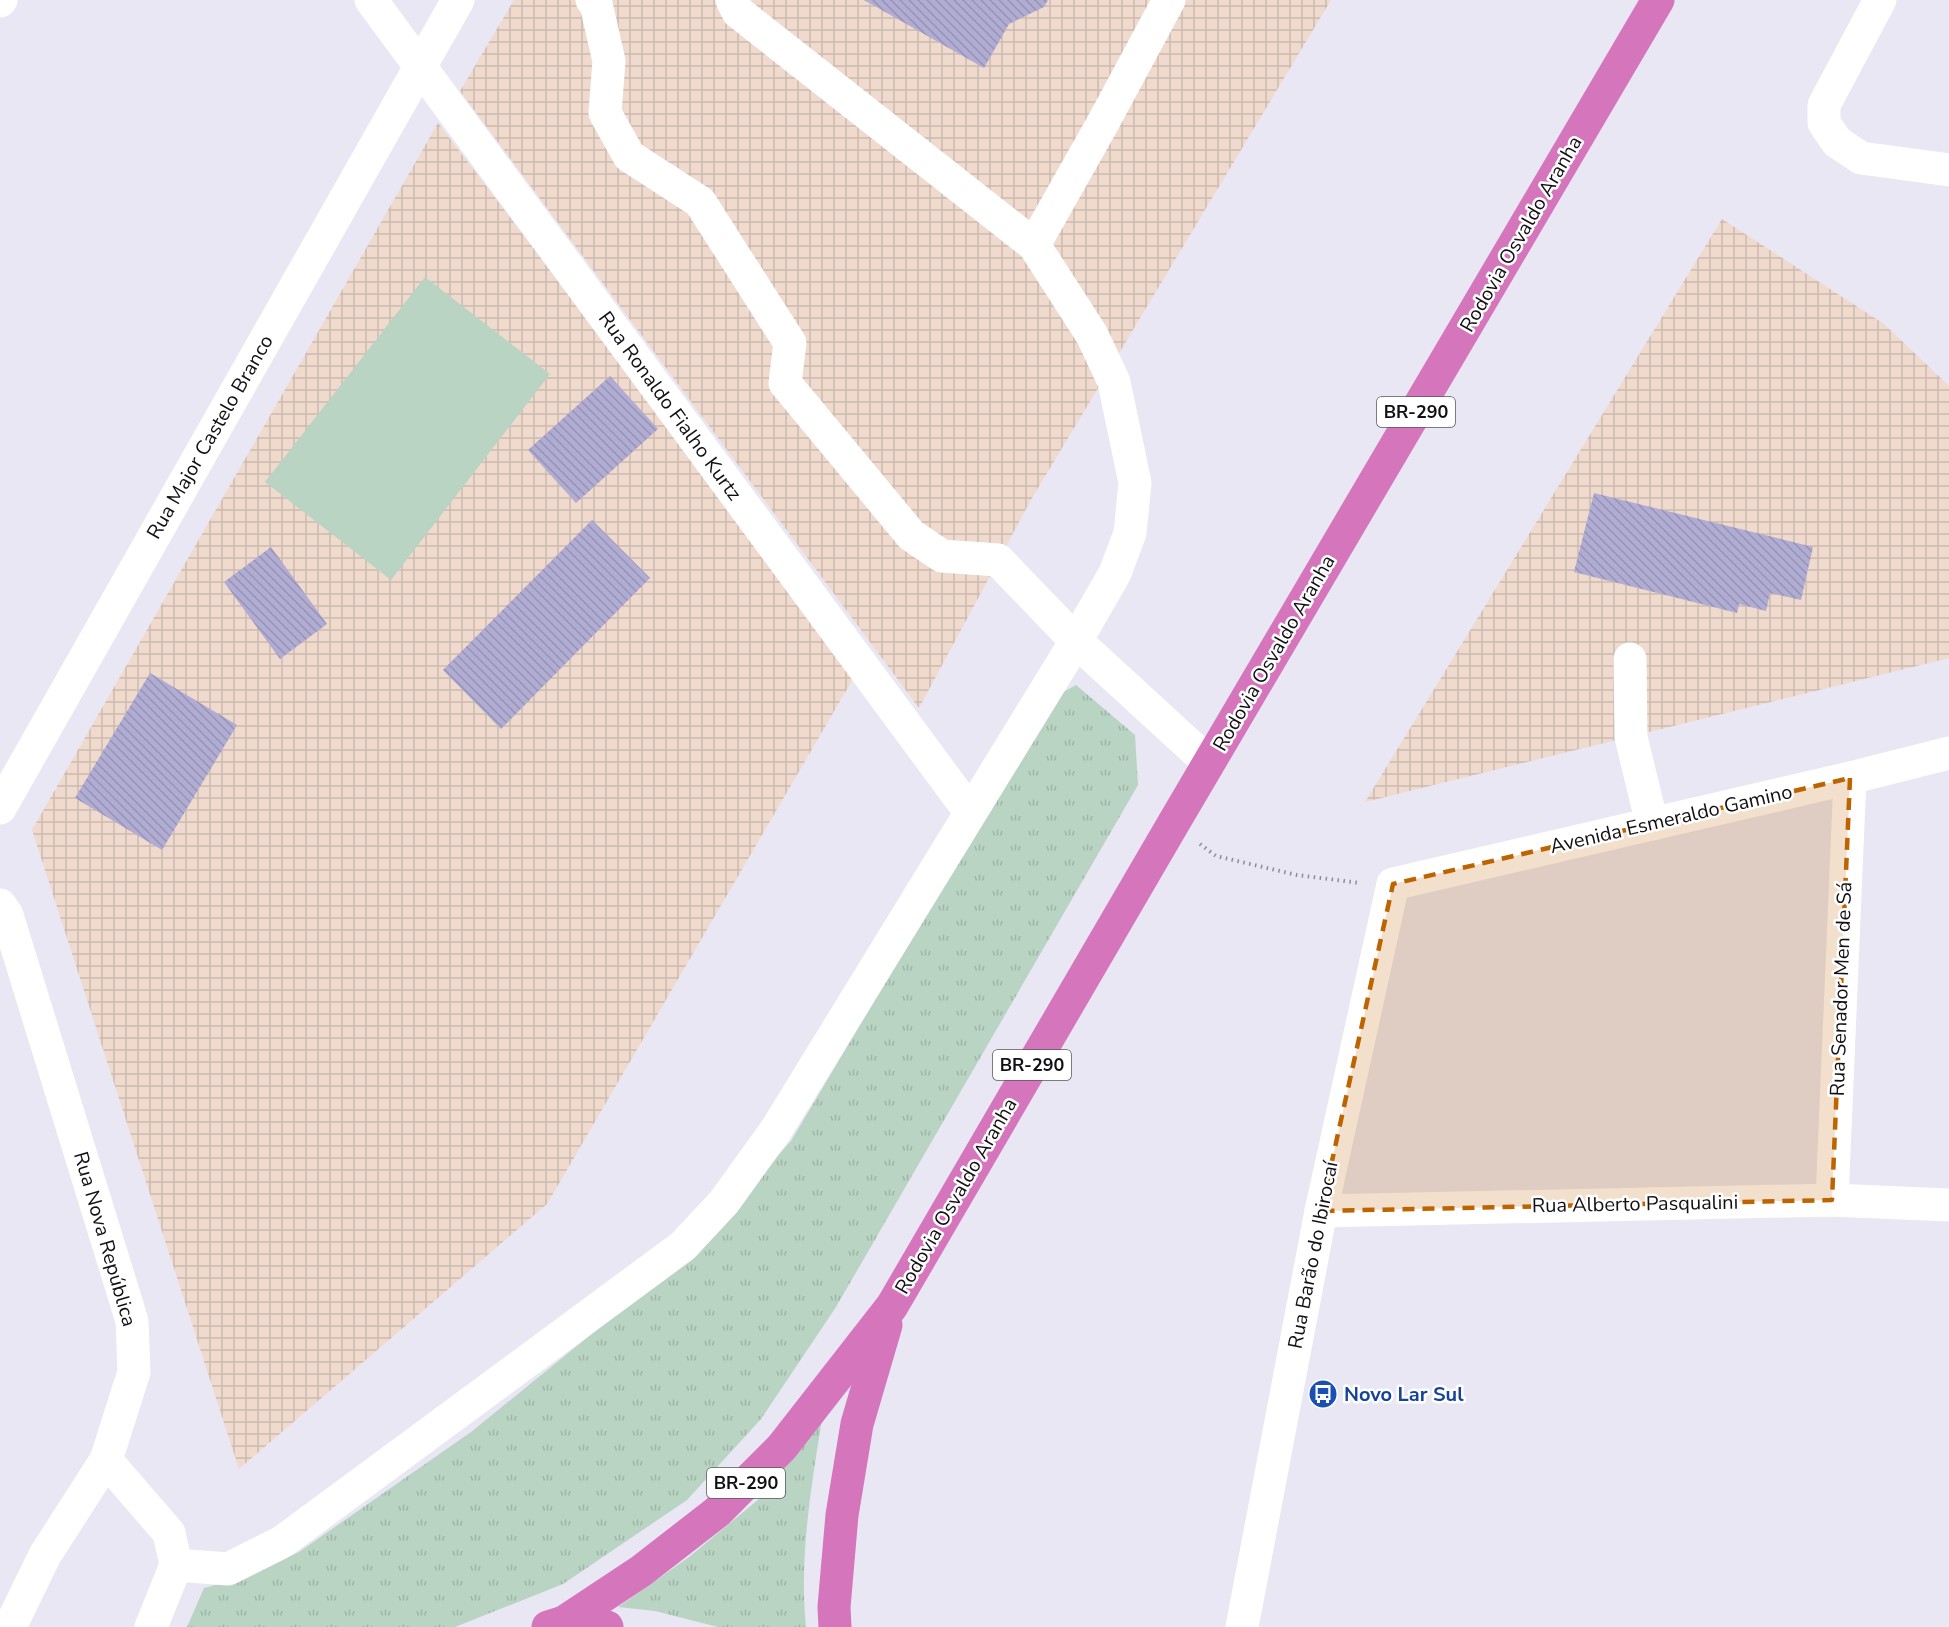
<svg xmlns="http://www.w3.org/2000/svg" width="1949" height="1627" font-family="'Nunito Sans',sans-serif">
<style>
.industrial{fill:url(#industrial-grid)}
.grass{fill:url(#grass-tufts)}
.pitch{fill:#b9d4c3}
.building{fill:url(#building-back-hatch)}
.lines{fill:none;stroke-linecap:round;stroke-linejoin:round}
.path{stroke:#8e8d96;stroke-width:4;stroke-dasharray:1.5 4.5;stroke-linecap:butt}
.minor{stroke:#fff;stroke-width:33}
.highway{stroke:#d575bc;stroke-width:33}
.marked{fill:#bd6400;fill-opacity:0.2;stroke:#bd6400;stroke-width:4.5;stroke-dasharray:12 8;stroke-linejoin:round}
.labels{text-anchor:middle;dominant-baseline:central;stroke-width:5;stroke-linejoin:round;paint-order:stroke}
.shield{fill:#fff;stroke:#58585a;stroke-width:1.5}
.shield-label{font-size:18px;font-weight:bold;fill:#101014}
.street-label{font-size:20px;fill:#101014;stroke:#fff}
.transit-label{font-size:20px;font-weight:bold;fill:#164399;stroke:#fff;text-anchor:start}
</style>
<defs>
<pattern id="industrial-grid" width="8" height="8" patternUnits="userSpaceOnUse" patternTransform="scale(1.5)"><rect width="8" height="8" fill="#f0dacd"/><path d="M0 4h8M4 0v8" fill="none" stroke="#cdbaaf"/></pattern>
<pattern id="grass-tufts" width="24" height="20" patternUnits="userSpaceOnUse" patternTransform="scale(1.5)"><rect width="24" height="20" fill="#b9d4c3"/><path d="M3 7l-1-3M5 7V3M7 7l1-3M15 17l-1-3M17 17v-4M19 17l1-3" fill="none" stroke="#9eb5a7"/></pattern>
<pattern id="building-back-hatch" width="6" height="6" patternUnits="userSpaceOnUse" patternTransform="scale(1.5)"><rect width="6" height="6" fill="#b0acd3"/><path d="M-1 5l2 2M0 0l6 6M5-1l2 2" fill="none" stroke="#9693b4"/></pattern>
</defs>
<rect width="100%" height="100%" fill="#e8e7f3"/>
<g class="industrial">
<polygon points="514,0 1331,0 1032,498 919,708 460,91"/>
<polygon points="438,123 857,672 547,1204 239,1469 32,830"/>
<polygon points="1722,219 1884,324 1949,386 1949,658 1365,802"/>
</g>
<g class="grass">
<polygon points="1076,685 1135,735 1138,785 836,1307 761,1419 687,1500 563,1584 455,1627 187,1627 204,1588 245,1577 299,1552 471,1432 684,1259 791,1141 1056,696"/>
<path d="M 822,1419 C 811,1488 799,1557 806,1627 L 718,1627 L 655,1611 L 618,1607 L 689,1557 L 759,1499 Z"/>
</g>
<polygon class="pitch" points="425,277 550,374 391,580 265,482"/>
<g class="building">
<polygon points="864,0 1048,0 1044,7 1009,24 984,68"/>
<polygon points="610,376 658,429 576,503 528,450"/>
<polygon points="1594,493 1813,547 1801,600 1770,593 1766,611 1739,604 1737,613 1574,572"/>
<polygon points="592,520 650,578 501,729 443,670"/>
<polygon points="271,547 327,624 280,659 224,582"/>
<polygon points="150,673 237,725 162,850 75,798"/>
</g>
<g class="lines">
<polyline class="path" points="1200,844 1216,856 1297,875 1360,883"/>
<g class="minor">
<polyline points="371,0 970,812"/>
<polyline points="592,0 596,4 609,61 605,113 629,156 700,202 790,343 785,383 911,535 942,556 998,560 1076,641 1209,763"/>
<polyline points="732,0 738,12 1034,245"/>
<polyline points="1880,0 1824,105 1824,123 1837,142 1861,158 1949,170"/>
<polyline points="0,1 1,0"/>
<polyline points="1630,659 1631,737 1652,824"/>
<polyline points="0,808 458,0"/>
<polyline points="0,905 7,915 132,1321 134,1372 106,1460 45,1555 10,1627"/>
<polyline points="1832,1200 1850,778"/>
<polyline points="1321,1211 1832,1200 1949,1205"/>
<polyline points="106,1460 169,1533 176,1565 151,1627"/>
<polyline points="176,1565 228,1569 282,1542 683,1246 724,1202 776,1130 1076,641 1115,573 1130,533 1135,483 1114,382 1092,335 1034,245 1104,121 1169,0"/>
<polyline points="1242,1627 1321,1211 1393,884 1850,778 1949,753"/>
</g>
<g class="highway">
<polyline points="564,1622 607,1627"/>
<polyline points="548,1627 564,1622 641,1571 717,1512 782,1447 892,1306 1173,824 1658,0"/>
<polyline points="835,1627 834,1607 842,1515 857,1424 886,1325"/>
</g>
</g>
<path class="marked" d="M 1850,778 L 1832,1200 L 1321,1211 L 1393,884 Z"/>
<defs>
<g id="bus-disc" transform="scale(1.5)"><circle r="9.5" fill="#1a4fb4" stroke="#fff"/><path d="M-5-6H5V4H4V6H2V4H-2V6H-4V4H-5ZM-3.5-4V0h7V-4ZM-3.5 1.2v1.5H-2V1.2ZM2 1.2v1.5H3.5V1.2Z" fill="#fff"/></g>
</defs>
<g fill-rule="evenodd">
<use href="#bus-disc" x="1323" y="1394"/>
</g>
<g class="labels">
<g class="shield">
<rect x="1377" y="397" width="78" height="30" rx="4.5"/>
<rect x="993" y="1050" width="78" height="30" rx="4.5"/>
<rect x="707" y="1468" width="78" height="30" rx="4.5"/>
</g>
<g class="shield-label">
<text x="1416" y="412">BR-290</text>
<text x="1032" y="1065">BR-290</text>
<text x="746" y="1483">BR-290</text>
</g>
<g class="street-label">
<text transform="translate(1521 234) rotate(-60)">Rodovia Osvaldo Aranha</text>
<text transform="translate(670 406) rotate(54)">Rua Ronaldo Fialho Kurtz</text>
<text transform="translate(210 437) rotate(-60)">Rua Major Castelo Branco</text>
<text transform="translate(1274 653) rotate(-60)">Rodovia Osvaldo Aranha</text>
<text transform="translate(1671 819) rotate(-13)">Avenida Esmeraldo Gamino</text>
<text transform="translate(1841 989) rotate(-88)">Rua Senador Men de Sá</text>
<text transform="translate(956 1196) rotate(-60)">Rodovia Osvaldo Aranha</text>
<text transform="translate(1635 1204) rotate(-1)">Rua Alberto Pasqualini</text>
<text transform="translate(105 1239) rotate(74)">Rua Nova República</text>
<text transform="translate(1313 1255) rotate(-79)">Rua Barão do Ibirocaí</text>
</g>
<g class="transit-label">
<text x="1344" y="1394">Novo Lar Sul</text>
</g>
</g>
</svg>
